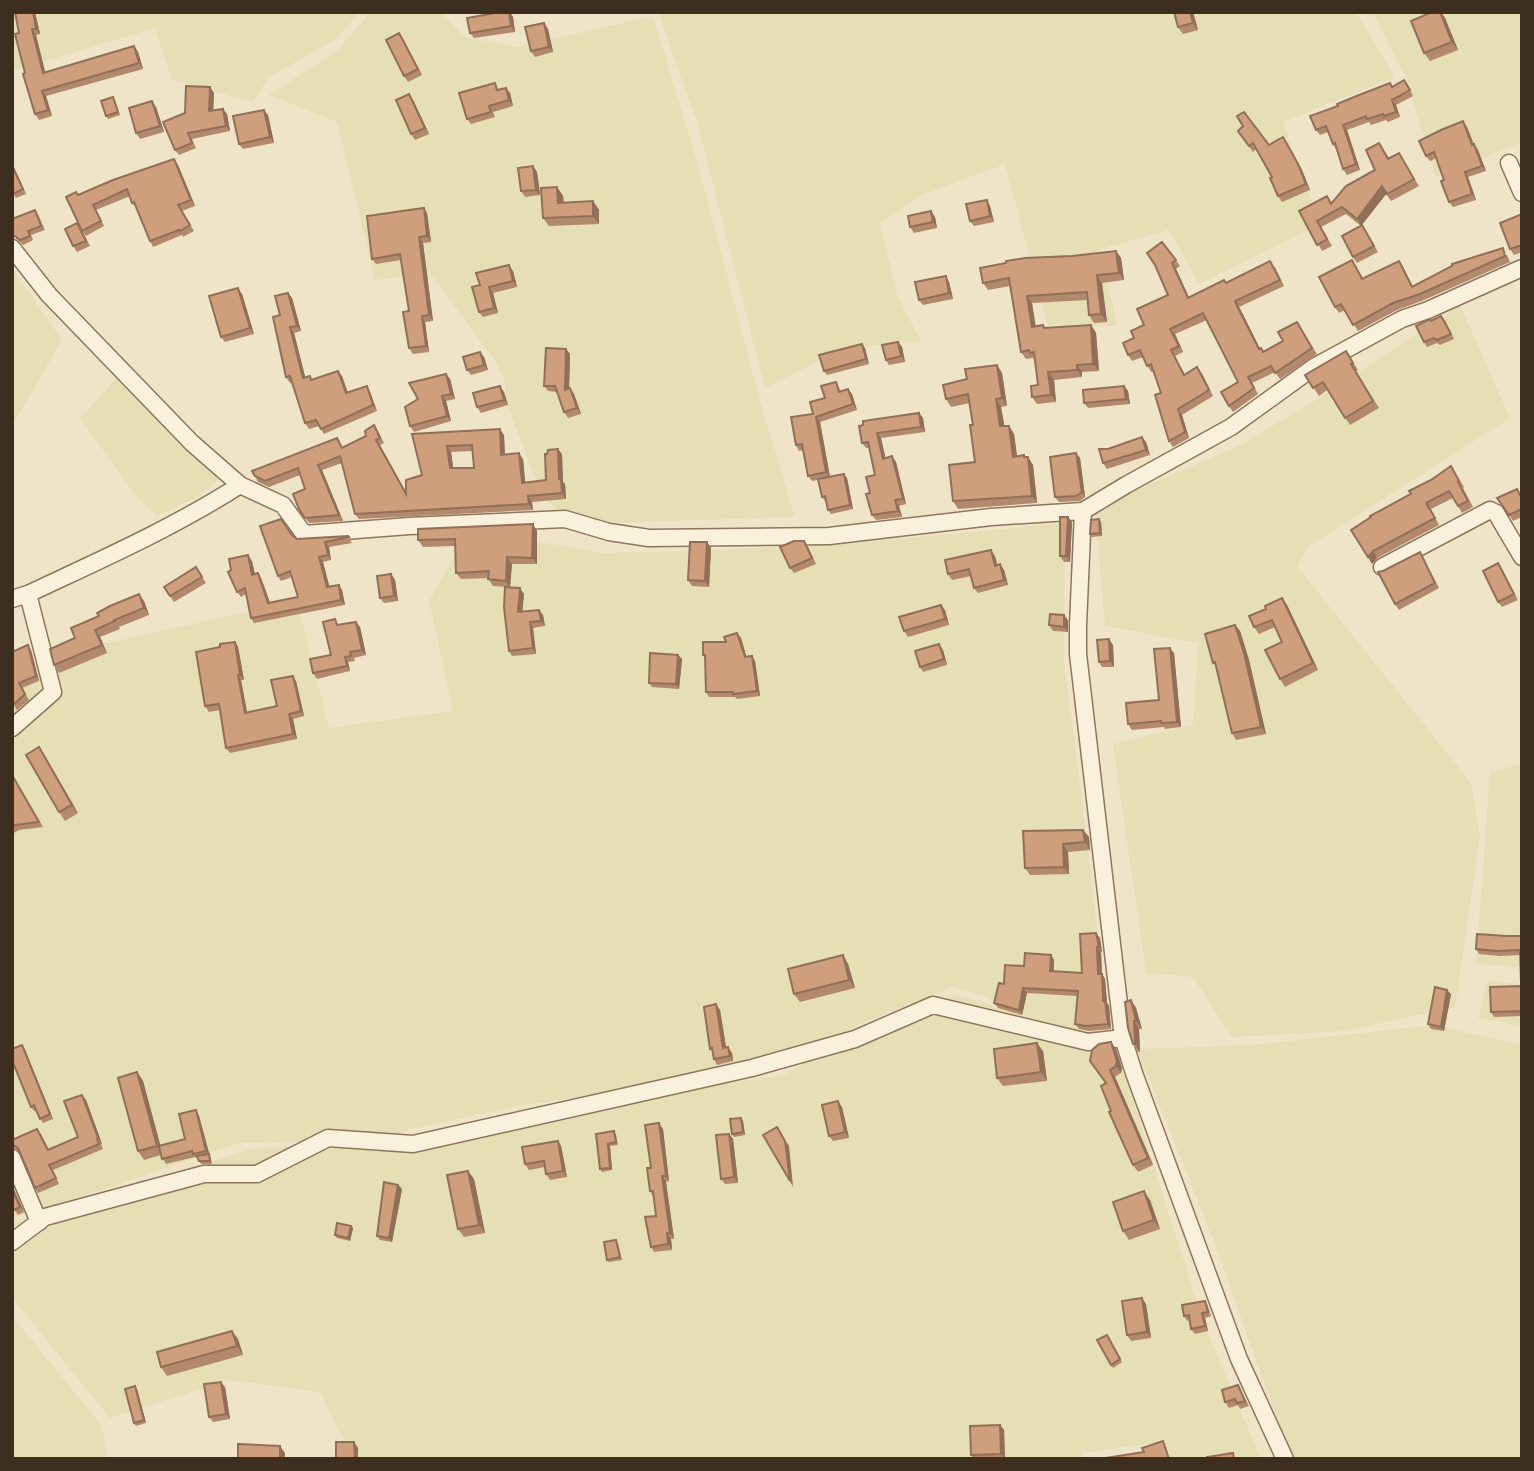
<svg xmlns="http://www.w3.org/2000/svg" width="1534" height="1471" font-family="Bitter,serif">
<style>
.farmland{fill:#e6deb5;fill-rule:evenodd}
.lines{fill:none;stroke-linecap:round;stroke-linejoin:round}
.minor-casing{stroke:#8d765c;stroke-width:19}
.minor{stroke:#faf1dc;stroke-width:16}
.wall{fill:#b2896c;fill-rule:evenodd}
.shaded-wall{fill:#916f58}
.building{fill:#cf9f7d;stroke:#916f58;stroke-width:2;fill-rule:evenodd}
</style>
<rect width="100%" height="100%" fill="#f0e4c8"/>
<g class="farmland">
<polygon points="12,12 360,12 336,39 268,78 253,102 172,80 155,28 12,71"/>
<polygon points="370,12 441,12 465,37 518,47 653,16 700,172 761,405 795,517 576,524 542,497 508,407 504,378 493,358 430,273 375,280 337,122 269,95 337,51"/>
<polygon points="658,12 1356,12 1395,77 1283,122 1320,224 1199,284 1169,230 1101,249 1117,326 1048,325 1005,164 922,195 880,223 898,298 921,341 844,348 765,388 697,122"/>
<polygon points="1373,12 1522,12 1522,142 1436,177 1406,78"/>
<polygon points="12,269 62,340 12,426"/>
<polygon points="1460,305 1510,418 1308,547 1297,566 1471,783 1480,838 1455,1007 1345,1031 1232,1037 1193,977 1146,973 1113,744 1193,725 1198,643 1105,626 1095,508 1241,445 1329,392"/>
<polygon points="119,376 215,466 217,480 203,494 157,516 136,496 80,418"/>
<path d="M 1065,523 L 1064,659 L 1087,841 L 1109,1035 L 1115,1043 L 1202,1319 L 1261,1459 L 1155,1459 L 1153,1443 L 1082,1453 L 1082,1459 L 353,1459 L 320,1392 L 229,1380 L 110,1418 L 12,1298 L 12,1224 L 251,1149 L 372,1140 L 238,1143 L 108,1188 L 12,1218 L 12,697 L 45,657 L 242,613 L 300,614 L 329,728 L 453,711 L 429,601 L 458,551 L 523,539 L 604,553 L 718,550 L 867,542 ZM 953,987 L 984,996 L 1015,1012 L 956,995 L 844,1038 L 784,1075 L 533,1111 L 395,1139 L 402,1131 L 518,1106 L 773,1067 L 865,1022 Z"/>
<polygon points="1522,764 1522,967 1476,964 1490,772"/>
<polygon points="1488,981 1522,984 1522,1026 1478,1018"/>
<polygon points="1433,1025 1522,1045 1522,1459 1291,1459 1215,1244 1137,1049 1254,1045"/>
<polygon points="12,1316 102,1426 107,1459 12,1459"/>
</g>
<g class="lines">
<g class="minor-casing">
<g id="minor">
<polyline points="1509,163 1522,193"/>
<polyline points="12,248 49,295 192,443 240,485 283,505 304,534 409,526 565,519 609,532 649,538 829,536 991,517 1083,511 1126,485 1231,427 1314,367 1402,319 1428,310 1522,268"/>
<polyline points="1083,511 1078,625 1078,654 1123,1038 1134,1073 1239,1359 1285,1459"/>
<polyline points="1382,567 1490,510 1496,513 1522,557"/>
<path d="M 28,594 C 100,560 173,528 240,485"/>
<polyline points="12,599 28,594 53,692 12,728"/>
<polyline points="12,1158 39,1222"/>
<polyline points="12,1242 45,1217 204,1174 257,1174 328,1138 413,1144 752,1068 855,1039 933,1005 1088,1042 1123,1038"/>
</g>
</g>
<use href="#minor" class="minor"/>
</g>
<g class="wall">
<polygon points="15,12 35,12 40,34 36,35 45,73 134,46 138,52 143,69 46,96 52,116 39,120 35,114 25,73"/>
<polygon points="501,12 510,12 513,17 515,32 474,38 470,33"/>
<polygon points="1193,12 1198,30 1183,34 1178,27"/>
<polygon points="1432,12 1441,12 1445,18 1458,50 1430,61 1424,53"/>
<polygon points="544,23 548,29 553,52 535,57 531,51"/>
<polygon points="399,33 422,75 408,82 404,76"/>
<polygon points="1392,86 1408,86 1413,96 1396,105 1400,117 1388,122 1386,120 1371,125 1369,122 1347,130 1360,170 1347,175 1343,169 1336,149 1333,144 1328,132 1320,135 1316,130"/>
<polygon points="210,87 214,93 213,110 227,114 230,131 192,139 196,148 179,155 175,150 185,113"/>
<polygon points="499,89 510,93 513,106 493,112 495,117 471,124 467,119"/>
<polygon points="115,100 120,115 108,119 106,116"/>
<polygon points="413,100 429,134 415,140 411,134"/>
<polygon points="156,107 164,132 140,139 136,133"/>
<polygon points="268,115 274,143 243,149 239,144"/>
<polygon points="1463,121 1467,127 1474,145 1478,150 1486,171 1468,177 1476,200 1453,207 1449,202 1444,180 1436,158 1430,161 1426,156"/>
<polygon points="1238,131 1269,145 1287,143 1302,170 1310,190 1282,202 1278,196 1272,177 1256,149 1253,152"/>
<polygon points="1379,143 1389,158 1399,153 1419,186 1391,201 1386,194 1361,226 1346,214 1321,227 1332,246 1322,251 1299,211 1332,203 1375,170"/>
<polygon points="174,159 178,165 195,206 182,211 194,231 183,237 182,235 153,247 150,241 137,208 132,203 130,196 96,210 104,226 86,236 83,232 90,246 77,252 73,246 77,223 78,195"/>
<polygon points="12,163 26,194 16,198 12,192"/>
<polygon points="533,166 537,172 540,195 525,197 521,191"/>
<polygon points="557,187 563,196 564,203 593,201 599,210 599,224 549,226 543,218"/>
<polygon points="990,206 994,222 974,226 970,221"/>
<polygon points="427,213 431,242 423,243 433,321 425,322 429,352 413,354 409,348 409,311 401,260 376,264 372,259"/>
<polygon points="38,214 45,230 31,235 33,240 23,245 12,234"/>
<polygon points="1522,214 1522,252 1514,255 1510,249"/>
<polygon points="935,217 937,228 914,233 910,227"/>
<polygon points="1362,225 1378,252 1357,263 1353,257"/>
<polygon points="1162,242 1180,266 1176,269 1189,298 1226,283 1275,267 1284,286 1239,307 1243,314 1260,349 1264,351 1283,341 1297,322 1317,354 1280,379 1275,372 1252,383 1258,394 1233,412 1229,406 1238,382 1207,320 1175,334 1183,352 1175,356 1184,374 1202,373 1213,396 1182,415 1189,438 1173,447 1169,441 1161,393 1154,371 1151,372 1143,357 1132,361 1128,355 1134,338 1168,295"/>
<polygon points="1116,251 1121,258 1124,280 1102,283 1107,322 1094,323 1089,315 1087,300 1032,303 1035,326 1046,328 1091,325 1096,333 1099,371 1082,372 1082,377 1054,380 1056,402 1037,404 1032,397 1038,385 1035,360 1033,358 1026,359 1021,352 1010,286 988,290 983,283 1072,256"/>
<polygon points="1507,255 1510,262 1424,300 1397,310 1358,331 1345,310 1339,313 1335,307 1356,266 1363,278 1399,261 1403,267 1413,287"/>
<polygon points="513,271 517,287 493,293 498,313 483,317 479,312 480,285"/>
<polygon points="949,282 953,299 923,305 919,300"/>
<polygon points="288,293 292,298 301,331 294,333 305,377 310,376 312,380 342,376 348,393 370,392 377,411 324,434 319,426 309,429 305,423 292,382 290,383 286,377 280,315"/>
<polygon points="242,294 254,334 225,342 221,337"/>
<polygon points="1445,320 1454,339 1440,345 1437,343 1427,347 1424,342 1431,321"/>
<polygon points="898,342 902,347 905,362 889,365 886,360"/>
<polygon points="865,348 869,364 827,375 824,371"/>
<polygon points="566,349 570,354 569,388 574,394 581,414 568,418 564,412 557,392 548,391 544,386"/>
<polygon points="1346,351 1358,370 1356,371 1379,408 1350,425 1327,390 1319,396 1305,375"/>
<polygon points="480,352 484,357 488,370 471,375 467,370"/>
<polygon points="997,365 1002,373 1007,406 1001,407 1004,426 1009,426 1014,434 1017,456 1025,457 1033,465 1037,503 958,509 953,501 975,462 973,425 970,403 951,407 946,399"/>
<polygon points="446,374 450,379 455,399 446,401 451,421 414,432 410,426 418,399"/>
<polygon points="836,382 841,391 852,394 857,410 820,422 830,477 847,478 853,509 831,514 828,510 826,501 825,501 822,497 818,480 812,481 808,476 803,450 799,451 796,445 813,414"/>
<polygon points="1124,386 1128,391 1130,404 1088,408 1084,403"/>
<polygon points="504,392 508,405 481,413 477,407"/>
<polygon points="919,413 923,418 925,432 881,438 885,458 896,462 906,504 899,506 902,517 876,520 872,515 870,493 875,475 869,448 866,448 862,443 859,426"/>
<path d="M 378,431 L 384,443 L 380,445 L 406,492 L 422,475 L 412,434 L 504,435 L 505,455 L 523,459 L 525,483 L 546,480 L 562,454 L 563,482 L 565,484 L 566,499 L 532,502 L 533,510 L 359,519 L 355,514 L 342,463 L 322,470 L 343,521 L 309,523 L 299,509 L 305,489 L 300,475 L 269,487 L 258,482 L 255,476 L 343,447 ZM 472,451 L 474,468 L 453,468 L 451,452 Z"/>
<polygon points="1146,442 1150,455 1107,469 1103,463"/>
<polygon points="1076,453 1080,458 1085,497 1080,501 1059,502 1055,497"/>
<polygon points="1451,466 1464,487 1463,488 1473,507 1462,513 1453,498 1431,509 1439,525 1377,558 1372,564 1368,557 1411,494"/>
<polygon points="1522,496 1522,517 1513,521 1497,498"/>
<polygon points="1072,522 1070,562 1064,562 1060,556"/>
<polygon points="1101,522 1102,536 1092,537 1090,534"/>
<polygon points="537,531 537,564 512,564 510,587 493,586 488,578 461,579 456,573 455,546 423,547 418,540"/>
<polygon points="292,535 297,539 348,536 352,543 329,547 331,560 323,562 329,587 342,590 345,605 254,623 251,618 246,594 241,597 237,592 252,561 255,574 261,578 270,603 298,597 292,577 281,581 278,576"/>
<polygon points="707,542 711,548 709,587 692,586 688,580"/>
<polygon points="808,547 816,564 794,573 790,568"/>
<polygon points="1420,552 1439,588 1399,610 1395,604 1383,571"/>
<polygon points="995,556 997,565 1004,570 1008,585 978,593 974,588 971,576 952,580 948,574"/>
<polygon points="196,567 206,583 174,602 164,587"/>
<polygon points="1502,569 1518,600 1502,607 1498,602"/>
<polygon points="391,574 395,580 398,601 384,603 380,598"/>
<polygon points="524,594 522,612 539,610 543,615 545,626 533,628 536,654 512,656 509,651"/>
<polygon points="1282,598 1287,605 1318,670 1285,687 1280,679 1282,642 1275,627 1259,634 1254,627 1266,609"/>
<polygon points="144,601 149,615 119,627 120,629 100,637 107,653 59,673 54,665 75,638"/>
<polygon points="945,610 949,625 908,637 904,631"/>
<polygon points="1068,620 1068,632 1053,631 1049,625"/>
<polygon points="340,625 360,627 366,655 354,658 355,661 348,662 350,671 317,679 313,673 331,655"/>
<polygon points="1235,625 1240,631 1249,660 1266,734 1236,740 1232,733 1216,666 1213,663"/>
<polygon points="737,633 741,638 746,656 755,661 760,696 737,699 735,697 709,697 706,692 705,659 703,655 726,642"/>
<polygon points="235,642 238,647 244,680 241,680 247,712 277,706 296,681 304,716 293,719 297,739 230,753 226,748 220,710 209,712 205,706 220,647"/>
<polygon points="1113,645 1114,667 1102,667 1099,662"/>
<polygon points="31,650 39,681 22,688 29,700 17,710 12,702"/>
<polygon points="943,650 947,665 923,672 920,667"/>
<polygon points="1174,653 1181,727 1165,729 1164,727 1132,730 1128,724 1159,700"/>
<polygon points="678,655 682,659 679,689 652,687 649,683"/>
<polygon points="39,747 78,813 65,821 59,812"/>
<polygon points="12,774 43,827 19,830 12,834"/>
<polygon points="1083,830 1089,837 1090,850 1068,852 1069,874 1030,875 1025,868"/>
<polygon points="1506,936 1522,936 1522,985 1521,983 1520,955 1500,956 1479,954 1476,949"/>
<polygon points="1100,938 1102,952 1101,952 1102,974 1105,979 1107,1003 1109,1006 1111,1029 1089,1031 1079,1029 1075,1024 1077,996 1027,993 1022,1015 998,1008 994,1003 1004,984 1024,966 1051,955 1054,960 1054,971 1082,973"/>
<polygon points="843,955 848,964 855,988 800,1002 794,994"/>
<polygon points="1522,986 1522,1016 1494,1017 1491,1012"/>
<polygon points="1451,994 1444,1031 1431,1029 1428,1024"/>
<polygon points="1131,1000 1136,1008 1142,1029 1139,1029 1140,1052 1138,1052 1133,1044"/>
<polygon points="720,1010 726,1047 732,1053 733,1061 717,1065 714,1059 712,1051 710,1049"/>
<polygon points="1111,1042 1116,1049 1122,1068 1121,1073 1115,1077 1153,1165 1138,1172 1133,1165 1111,1111 1106,1083"/>
<polygon points="22,1045 25,1050 53,1119 43,1123 36,1111 34,1111 31,1107"/>
<polygon points="1043,1051 1047,1081 1003,1086 997,1078"/>
<polygon points="137,1072 143,1081 160,1145 185,1139 196,1110 199,1116 212,1164 201,1164 198,1159 195,1157 166,1164 161,1155 144,1160 138,1151"/>
<polygon points="82,1095 86,1100 102,1144 101,1144 103,1149 53,1170 59,1184 38,1193 35,1188 19,1152 14,1148 12,1148 12,1140 41,1134 49,1150 78,1137"/>
<polygon points="842,1107 849,1138 833,1141 829,1136"/>
<polygon points="741,1118 743,1121 745,1135 734,1137 732,1134"/>
<polygon points="663,1129 669,1181 666,1182 674,1239 671,1239 672,1250 654,1252 651,1247 656,1216 653,1196 650,1191 651,1168"/>
<polygon points="596,1134 616,1134 618,1145 610,1146 612,1170 602,1172 600,1169"/>
<polygon points="729,1134 733,1139 738,1183 725,1184 721,1179"/>
<polygon points="558,1141 561,1146 567,1177 550,1180 546,1174 545,1167 529,1170 525,1164"/>
<polygon points="468,1171 474,1179 485,1233 464,1237 458,1229"/>
<polygon points="12,1185 24,1212 18,1215 12,1206"/>
<polygon points="398,1185 402,1189 392,1242 380,1240 377,1236"/>
<polygon points="1150,1200 1160,1229 1129,1240 1123,1231"/>
<polygon points="351,1226 353,1228 350,1241 337,1238 335,1235"/>
<polygon points="616,1240 618,1243 622,1260 609,1262 607,1260"/>
<polygon points="1205,1301 1208,1306 1211,1316 1205,1318 1208,1331 1195,1334 1191,1329 1190,1320 1187,1321 1184,1316"/>
<polygon points="1146,1304 1151,1338 1131,1341 1127,1335"/>
<polygon points="232,1331 238,1339 243,1355 167,1376 161,1367"/>
<polygon points="1107,1335 1122,1362 1113,1368 1097,1340"/>
<polygon points="1238,1385 1249,1406 1240,1409 1238,1405 1229,1408 1225,1402"/>
<polygon points="135,1386 137,1389 146,1423 136,1426 134,1423"/>
<polygon points="225,1387 230,1419 213,1422 209,1417"/>
<polygon points="1000,1425 1004,1430 1005,1459 973,1459 971,1455"/>
</g>
<g class="shaded-wall">
<polygon points="33,12 35,12 40,34 36,29"/>
<polygon points="509,12 513,17 515,32 511,26"/>
<polygon points="1190,12 1193,12 1198,30 1193,23"/>
<polygon points="1440,12 1445,18 1458,50 1452,42"/>
<polygon points="544,23 548,29 553,52 549,47"/>
<polygon points="32,29 36,35 47,79 43,73"/>
<polygon points="399,33 403,39 422,75 418,69"/>
<polygon points="134,46 138,52 143,69 139,63"/>
<polygon points="210,87 214,93 213,117 209,111"/>
<polygon points="506,88 510,93 513,106 509,100"/>
<polygon points="42,91 46,96 52,116 48,110"/>
<polygon points="409,94 413,100 429,134 425,128"/>
<polygon points="1392,100 1396,105 1400,117 1396,112"/>
<polygon points="152,101 156,107 164,132 160,126"/>
<polygon points="223,109 227,114 230,131 226,126"/>
<polygon points="264,110 268,115 274,143 270,137"/>
<polygon points="1463,121 1467,127 1474,145 1478,150 1486,171 1482,166"/>
<polygon points="1343,125 1347,130 1360,170 1356,164"/>
<polygon points="1283,137 1302,170 1310,190 1306,184"/>
<polygon points="174,159 178,165 195,206 191,200"/>
<polygon points="12,163 26,194 23,189 12,166"/>
<polygon points="533,166 537,172 540,195 536,190"/>
<polygon points="1465,172 1468,177 1476,200 1472,194"/>
<polygon points="1382,186 1387,193 1361,226 1357,219"/>
<polygon points="557,187 563,196 564,211 558,203"/>
<polygon points="987,200 990,206 994,222 990,216"/>
<polygon points="593,201 599,210 599,224 593,216"/>
<polygon points="424,208 427,213 431,242 427,236"/>
<polygon points="931,211 935,217 937,228 933,222"/>
<polygon points="419,237 423,243 433,321 429,315"/>
<polygon points="1116,251 1121,258 1124,280 1119,273"/>
<polygon points="1399,261 1403,267 1416,294 1412,287"/>
<polygon points="1172,263 1176,269 1192,304 1188,298"/>
<polygon points="509,265 513,271 517,287 513,281"/>
<polygon points="1097,275 1102,283 1107,322 1101,314"/>
<polygon points="946,276 949,282 953,299 949,293"/>
<polygon points="489,287 493,293 498,313 494,308"/>
<polygon points="238,288 242,294 254,334 250,328"/>
<polygon points="288,293 292,298 301,331 297,326"/>
<polygon points="1027,296 1032,303 1037,334 1032,327"/>
<polygon points="1235,301 1239,307 1263,355 1259,349"/>
<polygon points="422,316 425,322 429,352 426,346"/>
<polygon points="1091,325 1096,333 1099,371 1093,364"/>
<polygon points="290,327 294,333 307,384 303,378"/>
<polygon points="1170,329 1175,334 1183,352 1179,346"/>
<polygon points="898,342 902,347 905,362 901,356"/>
<polygon points="862,344 865,348 869,364 866,359"/>
<polygon points="566,349 570,354 569,395 565,390"/>
<polygon points="480,352 484,357 488,370 484,365"/>
<polygon points="997,365 1002,373 1007,406 1002,398"/>
<polygon points="1077,365 1082,372 1082,377 1077,370"/>
<polygon points="338,371 342,376 350,399 346,393"/>
<polygon points="1048,372 1054,380 1056,402 1051,395"/>
<polygon points="446,374 450,379 455,399 451,394"/>
<polygon points="367,386 370,392 377,411 373,405"/>
<polygon points="500,386 504,392 508,405 504,400"/>
<polygon points="1124,386 1128,391 1130,404 1126,399"/>
<polygon points="570,388 574,394 581,414 577,408"/>
<polygon points="848,389 852,394 857,410 853,404"/>
<polygon points="442,396 446,401 451,421 447,416"/>
<polygon points="996,399 1001,407 1006,434 1000,426"/>
<polygon points="1178,409 1182,415 1189,438 1185,432"/>
<polygon points="919,413 923,418 925,432 921,427"/>
<polygon points="816,417 820,422 830,477 826,472"/>
<polygon points="1009,426 1014,434 1018,464 1013,457"/>
<polygon points="500,429 504,435 505,461 501,455"/>
<polygon points="877,433 881,438 887,464 883,459"/>
<polygon points="1142,437 1146,442 1150,455 1146,450"/>
<polygon points="447,446 451,452 454,473 450,468"/>
<polygon points="558,449 562,454 563,482 565,484 566,499 562,493 559,479"/>
<polygon points="519,453 523,459 526,489 522,483"/>
<polygon points="1076,453 1080,458 1085,497 1082,492"/>
<polygon points="1024,455 1028,462 1028,457 1033,465 1037,503 1032,496"/>
<polygon points="892,456 896,462 906,504 903,499"/>
<polygon points="318,465 322,470 343,521 339,515"/>
<polygon points="844,474 847,478 853,509 850,505"/>
<polygon points="528,496 532,502 533,510 529,504"/>
<polygon points="895,500 899,506 902,517 898,511"/>
<polygon points="1068,517 1072,522 1070,562 1066,556"/>
<polygon points="1099,519 1101,522 1102,536 1100,533"/>
<polygon points="533,524 537,531 537,564 532,558"/>
<polygon points="325,542 329,547 331,560 328,555"/>
<polygon points="707,542 711,548 709,587 705,581"/>
<polygon points="991,550 995,556 999,571 995,566"/>
<polygon points="1373,551 1377,558 1372,564 1368,557"/>
<polygon points="248,555 252,561 256,580 252,575"/>
<polygon points="319,557 323,562 331,592 327,587"/>
<polygon points="507,557 512,564 510,587 506,581"/>
<polygon points="1000,564 1004,570 1008,585 1004,580"/>
<polygon points="258,573 261,578 272,608 268,603"/>
<polygon points="391,574 395,580 398,601 394,596"/>
<polygon points="339,585 342,590 345,605 341,600"/>
<polygon points="520,588 524,594 522,618 518,612"/>
<polygon points="139,594 144,601 149,615 144,608"/>
<polygon points="1282,598 1287,605 1318,670 1313,663"/>
<polygon points="941,605 945,610 949,625 945,619"/>
<polygon points="539,610 543,615 545,626 541,621"/>
<polygon points="1064,615 1068,620 1068,632 1064,627"/>
<polygon points="356,622 360,627 366,655 362,650"/>
<polygon points="530,622 533,628 536,654 533,648"/>
<polygon points="1235,625 1240,631 1249,660 1266,734 1261,727"/>
<polygon points="95,630 100,637 107,653 102,645"/>
<polygon points="737,633 741,638 748,662 745,657"/>
<polygon points="1109,639 1113,645 1114,667 1110,661"/>
<polygon points="235,642 238,647 244,680 240,675"/>
<polygon points="939,644 943,650 947,665 944,659"/>
<polygon points="28,645 31,650 39,681 36,676"/>
<polygon points="1170,648 1174,653 1181,727 1177,722"/>
<polygon points="678,655 682,659 679,689 676,684"/>
<polygon points="752,656 755,661 760,696 757,691"/>
<polygon points="345,657 348,662 350,671 347,666"/>
<polygon points="238,675 241,680 248,718 245,713"/>
<polygon points="293,676 296,681 304,716 301,711"/>
<polygon points="289,714 293,719 297,739 293,734"/>
<polygon points="39,747 45,756 78,813 72,805"/>
<polygon points="1083,830 1089,837 1090,850 1085,842"/>
<polygon points="1063,844 1068,852 1069,874 1064,867"/>
<polygon points="1096,933 1100,938 1102,952 1099,947"/>
<polygon points="1097,947 1101,952 1102,978 1098,974"/>
<polygon points="843,955 848,964 855,988 849,980"/>
<polygon points="1051,955 1054,960 1053,976 1050,971"/>
<polygon points="1102,974 1105,979 1107,1003 1109,1006 1111,1029 1108,1024 1103,1001"/>
<polygon points="1023,988 1027,993 1022,1015 1019,1010"/>
<polygon points="1447,990 1451,994 1444,1031 1441,1027"/>
<polygon points="1131,1000 1136,1008 1142,1029 1136,1021"/>
<polygon points="716,1004 720,1010 727,1053 723,1048"/>
<polygon points="1134,1021 1139,1029 1140,1052 1135,1044"/>
<polygon points="1111,1042 1116,1049 1122,1068 1121,1073 1116,1066"/>
<polygon points="1037,1043 1043,1051 1047,1081 1041,1072"/>
<polygon points="22,1045 25,1050 53,1119 50,1114"/>
<polygon points="728,1047 732,1053 733,1061 730,1056"/>
<polygon points="1110,1070 1115,1077 1153,1165 1148,1158"/>
<polygon points="137,1072 143,1081 163,1155 157,1146"/>
<polygon points="82,1095 86,1100 102,1144 98,1138"/>
<polygon points="838,1101 842,1107 849,1138 845,1132"/>
<polygon points="196,1110 199,1116 212,1164 206,1151"/>
<polygon points="741,1118 743,1121 745,1135 743,1132"/>
<polygon points="659,1123 663,1129 669,1181 666,1176"/>
<polygon points="777,1127 789,1146 793,1187 790,1181"/>
<polygon points="729,1134 733,1139 738,1183 734,1177"/>
<polygon points="558,1141 561,1146 567,1177 563,1171"/>
<polygon points="608,1144 610,1146 612,1170 610,1168"/>
<polygon points="468,1171 474,1179 485,1233 479,1225"/>
<polygon points="662,1176 666,1182 674,1239 670,1233"/>
<polygon points="12,1185 24,1212 20,1207 12,1189"/>
<polygon points="398,1185 402,1189 392,1242 389,1238"/>
<polygon points="1144,1191 1150,1200 1160,1229 1154,1220"/>
<polygon points="351,1226 353,1228 350,1241 348,1238"/>
<polygon points="667,1233 671,1239 672,1250 668,1244"/>
<polygon points="1142,1298 1146,1304 1151,1338 1147,1332"/>
<polygon points="1202,1313 1205,1318 1208,1331 1205,1326"/>
<polygon points="232,1331 238,1339 243,1355 237,1346"/>
<polygon points="221,1382 225,1387 230,1419 226,1414"/>
<polygon points="135,1386 137,1389 146,1423 144,1420"/>
<polygon points="1000,1425 1004,1430 1005,1459 1001,1454"/>
<polygon points="354,1442 358,1448 358,1459 355,1459"/>
<polygon points="280,1446 285,1453 285,1459 280,1459"/>
</g>
<g class="building">
<polygon points="15,12 33,12 36,29 32,29 43,73 134,46 139,63 42,91 48,110 35,114 23,74 25,73 15,34 19,33"/>
<polygon points="501,12 509,12 511,26 470,33 467,18"/>
<polygon points="1174,12 1190,12 1193,23 1178,27"/>
<polygon points="1432,12 1440,12 1452,42 1424,53 1411,21"/>
<polygon points="544,23 549,47 531,51 525,27"/>
<polygon points="399,33 418,69 404,76 386,40"/>
<polygon points="1404,80 1410,90 1392,100 1396,112 1384,116 1383,114 1367,119 1366,116 1343,125 1356,164 1343,169 1335,143 1333,144 1326,126 1316,130 1310,116 1338,106 1337,104 1359,95 1390,83 1392,87"/>
<polygon points="495,83 497,90 506,88 509,100 489,106 491,112 467,119 459,93"/>
<polygon points="186,86 210,87 209,111 223,109 226,126 188,133 192,143 175,150 163,122 185,113"/>
<polygon points="409,94 425,128 411,134 396,100"/>
<polygon points="113,97 118,112 106,116 101,101"/>
<polygon points="152,101 160,126 136,133 129,108"/>
<polygon points="264,110 270,137 239,144 233,116"/>
<polygon points="1244,112 1269,145 1283,137 1298,164 1306,184 1278,196 1270,178 1272,177 1253,143 1249,146 1238,131 1243,126 1237,116"/>
<polygon points="1463,121 1472,145 1474,144 1482,166 1465,172 1472,194 1449,202 1441,181 1444,180 1434,152 1426,156 1419,141 1441,130"/>
<polygon points="1379,143 1388,159 1399,153 1414,179 1387,194 1382,186 1357,219 1342,207 1317,221 1327,239 1317,245 1299,211 1327,196 1331,204 1346,186 1375,170 1366,150"/>
<polygon points="174,159 191,200 178,205 190,225 180,231 179,230 150,241 134,202 132,203 127,189 93,205 101,221 82,231 66,197 76,192 78,195 113,180"/>
<polygon points="12,166 23,189 13,194 12,192"/>
<polygon points="533,166 536,190 521,191 518,168"/>
<polygon points="557,187 558,203 593,201 593,216 543,218 541,188"/>
<polygon points="987,200 990,216 970,221 966,204"/>
<polygon points="424,208 427,236 419,237 429,315 422,316 426,346 409,348 403,312 409,311 400,254 372,259 367,216"/>
<polygon points="35,210 41,226 28,231 30,236 20,240 12,234 12,219"/>
<polygon points="931,211 933,222 910,227 908,216"/>
<polygon points="1522,214 1522,245 1510,249 1500,223"/>
<polygon points="77,223 86,241 73,246 65,229"/>
<polygon points="1362,225 1374,246 1353,257 1342,236"/>
<polygon points="1162,242 1176,260 1172,263 1188,298 1224,280 1226,283 1270,261 1280,280 1235,301 1238,308 1259,349 1261,348 1263,352 1283,341 1278,332 1297,322 1312,348 1275,373 1271,366 1248,377 1254,388 1229,406 1221,392 1238,382 1203,313 1170,329 1179,346 1171,350 1184,375 1197,367 1209,390 1178,409 1185,432 1169,441 1155,395 1161,393 1151,364 1147,366 1140,350 1128,355 1123,343 1134,338 1131,331 1144,325 1137,309 1168,295 1155,265 1147,253"/>
<polygon points="1503,248 1505,256 1420,294 1393,303 1353,325 1341,304 1335,307 1319,277 1352,260 1362,279 1399,261 1412,287 1452,266 1452,264"/>
<polygon points="1116,251 1119,273 1097,275 1101,314 1089,315 1087,292 1027,296 1032,327 1043,325 1044,328 1091,325 1093,364 1077,365 1077,370 1048,372 1051,395 1032,397 1031,386 1038,385 1034,352 1030,353 1029,350 1021,352 1009,278 983,283 980,268 1006,263 1006,261 1025,258 1072,256"/>
<polygon points="509,265 513,281 489,287 494,308 479,312 472,287 480,285 476,273"/>
<polygon points="946,276 949,293 919,300 915,282"/>
<polygon points="238,288 250,328 221,337 209,296"/>
<polygon points="288,293 297,326 290,327 303,378 310,376 311,380 338,371 346,393 367,386 373,405 321,429 316,420 305,423 290,376 286,377 273,317 280,315 275,296"/>
<polygon points="1441,316 1451,334 1437,340 1434,338 1424,342 1416,326 1430,319 1431,321"/>
<polygon points="898,342 901,356 886,360 882,345"/>
<polygon points="862,344 866,359 824,371 819,355"/>
<polygon points="546,348 566,349 565,390 570,388 577,408 564,412 555,386 544,386"/>
<polygon points="1346,351 1353,363 1351,364 1373,401 1345,418 1323,382 1313,388 1305,375"/>
<polygon points="480,352 484,365 467,370 463,357"/>
<polygon points="997,365 1002,398 996,399 1000,426 1009,426 1013,457 1024,455 1024,457 1028,457 1032,496 953,501 949,465 975,462 970,425 973,425 968,394 946,399 943,385 967,379 965,369"/>
<polygon points="446,374 451,394 442,396 447,416 410,426 405,407 418,399 409,383"/>
<polygon points="836,382 839,392 848,389 853,404 816,417 826,472 808,476 802,444 796,445 791,417 813,414 810,402 825,398 821,386"/>
<polygon points="500,386 504,400 477,407 473,393"/>
<polygon points="1124,386 1126,399 1084,403 1083,390"/>
<polygon points="919,413 921,427 877,433 883,459 892,456 903,499 895,500 898,511 872,515 866,494 870,493 866,477 875,475 868,442 862,443 859,426 863,425 863,421"/>
<path d="M 374,425 L 380,438 L 376,440 L 406,494 L 406,480 L 422,475 L 412,434 L 500,429 L 501,455 L 519,453 L 522,483 L 546,480 L 545,454 L 547,454 L 548,450 L 558,449 L 559,479 L 561,479 L 562,493 L 528,496 L 529,504 L 355,514 L 340,456 L 318,465 L 339,515 L 305,518 L 299,509 L 293,494 L 305,489 L 298,468 L 265,481 L 255,476 L 252,471 L 337,438 L 342,448 L 366,436 L 365,431 ZM 472,445 L 474,468 L 450,468 L 447,446 Z"/>
<polygon points="1142,437 1146,450 1103,463 1099,449 1108,449"/>
<polygon points="1076,453 1082,492 1076,496 1055,497 1050,457"/>
<polygon points="1451,466 1459,481 1458,482 1468,501 1458,506 1449,491 1426,503 1435,518 1373,551 1368,557 1351,530 1371,517 1370,516 1411,494 1409,491 1431,480"/>
<polygon points="844,474 850,505 828,510 825,496 822,497 818,479"/>
<polygon points="1517,489 1522,499 1522,509 1509,515 1497,498"/>
<polygon points="1060,517 1068,517 1066,556 1060,556"/>
<polygon points="281,519 292,535 297,539 348,536 349,537 325,542 328,555 319,557 327,587 339,585 341,600 251,618 245,588 237,592 228,572 231,570 229,559 248,555 252,575 258,573 268,603 298,597 290,571 278,576 260,526"/>
<polygon points="1099,519 1100,533 1090,534 1091,520"/>
<polygon points="533,524 532,558 507,557 506,581 488,579 489,571 456,573 455,539 418,540 418,529"/>
<polygon points="794,541 804,541 812,558 790,568 780,547"/>
<polygon points="690,542 707,542 705,581 688,580"/>
<polygon points="991,550 995,566 1000,564 1004,580 974,588 969,569 948,574 945,560"/>
<polygon points="1420,552 1435,583 1395,604 1378,572 1383,571"/>
<polygon points="1498,563 1514,594 1498,602 1483,571"/>
<polygon points="196,567 202,577 170,596 164,587"/>
<polygon points="391,574 394,596 380,598 377,576"/>
<polygon points="505,587 520,588 518,612 539,610 541,621 530,622 533,648 509,651 504,607"/>
<polygon points="139,594 144,608 114,620 115,621 95,630 102,645 54,665 50,649 75,638 71,628 99,616 97,613 110,606"/>
<polygon points="1282,598 1313,663 1280,679 1265,650 1282,642 1272,620 1254,627 1249,616 1266,609 1265,606"/>
<polygon points="941,605 945,619 904,631 899,617"/>
<polygon points="1050,614 1064,615 1064,627 1049,625"/>
<polygon points="335,619 337,625 356,622 362,650 350,652 351,656 345,657 347,666 313,673 310,659 331,655 323,622"/>
<polygon points="1235,625 1244,653 1261,727 1232,733 1215,662 1213,663 1205,634"/>
<polygon points="737,633 745,657 752,656 757,691 733,694 733,692 706,692 705,655 703,655 703,642 726,642 724,637"/>
<polygon points="1109,639 1110,661 1099,662 1097,640"/>
<polygon points="235,642 240,675 238,675 245,713 277,706 271,680 293,676 301,711 289,714 293,734 226,748 219,704 205,706 196,652 220,647 220,644"/>
<polygon points="939,644 944,659 920,667 915,651"/>
<polygon points="28,645 36,676 19,683 25,694 13,705 12,702 12,652"/>
<polygon points="1170,648 1177,722 1161,723 1161,721 1128,724 1126,703 1159,700 1154,649"/>
<polygon points="650,653 678,655 676,684 649,683"/>
<polygon points="39,747 72,805 59,812 26,755"/>
<polygon points="12,775 39,822 15,825 12,827"/>
<polygon points="1083,830 1085,842 1063,844 1064,867 1025,868 1023,831"/>
<polygon points="1096,933 1099,947 1097,947 1098,974 1102,974 1103,1001 1105,1001 1108,1024 1086,1026 1075,1024 1078,991 1023,988 1019,1010 994,1003 999,983 1004,984 1005,965 1024,966 1025,953 1051,955 1050,971 1082,973 1080,934"/>
<polygon points="1477,934 1506,936 1522,936 1522,983 1521,983 1520,950 1497,951 1476,949"/>
<polygon points="843,955 849,980 794,994 788,969"/>
<polygon points="1522,986 1522,1011 1491,1012 1490,987"/>
<polygon points="1435,987 1447,990 1441,1027 1428,1024"/>
<polygon points="1131,1000 1136,1021 1134,1021 1135,1044 1133,1044 1128,1028 1125,1002"/>
<polygon points="716,1004 723,1048 728,1047 730,1056 714,1059 712,1048 710,1049 704,1007"/>
<polygon points="1111,1042 1117,1061 1116,1066 1110,1070 1148,1158 1133,1165 1109,1112 1111,1111 1101,1086 1106,1083 1090,1061 1092,1050 1099,1044"/>
<polygon points="1037,1043 1041,1072 997,1078 994,1049"/>
<polygon points="22,1045 50,1114 40,1119 34,1105 31,1107 12,1060 12,1049"/>
<polygon points="137,1072 157,1146 138,1151 118,1078"/>
<polygon points="82,1095 98,1138 97,1139 99,1144 49,1165 56,1178 35,1188 18,1148 12,1144 12,1140 37,1129 48,1150 78,1137 64,1101"/>
<polygon points="838,1101 845,1132 829,1136 822,1105"/>
<polygon points="196,1110 206,1151 193,1154 192,1151 162,1159 159,1146 185,1139 179,1114"/>
<polygon points="741,1118 743,1132 732,1134 730,1119"/>
<polygon points="659,1123 666,1176 662,1176 670,1233 667,1233 668,1244 651,1247 645,1217 656,1216 653,1191 650,1191 647,1168 651,1168 645,1125"/>
<polygon points="777,1127 785,1141 790,1181 763,1135"/>
<polygon points="614,1131 616,1142 608,1144 610,1168 600,1169 596,1134"/>
<polygon points="729,1134 734,1177 721,1179 716,1135"/>
<polygon points="558,1141 563,1171 546,1174 544,1161 525,1164 522,1147"/>
<polygon points="209,1154 210,1161 199,1161 197,1156"/>
<polygon points="468,1171 479,1225 458,1229 447,1175"/>
<polygon points="384,1182 398,1185 389,1238 377,1236"/>
<polygon points="12,1189 20,1207 14,1210 12,1206"/>
<polygon points="1144,1191 1154,1220 1123,1231 1113,1202"/>
<polygon points="337,1223 351,1226 348,1238 335,1235"/>
<polygon points="616,1240 620,1257 607,1260 604,1242"/>
<polygon points="1142,1298 1147,1332 1127,1335 1122,1301"/>
<polygon points="1205,1301 1208,1312 1202,1313 1205,1326 1191,1329 1189,1315 1184,1316 1182,1305"/>
<polygon points="232,1331 237,1346 161,1367 157,1352"/>
<polygon points="1107,1335 1120,1359 1111,1365 1097,1340"/>
<polygon points="221,1382 226,1414 209,1417 204,1384"/>
<polygon points="1238,1385 1245,1401 1237,1403 1235,1399 1225,1402 1222,1390"/>
<polygon points="135,1386 144,1420 134,1423 125,1389"/>
<polygon points="1000,1425 1001,1454 971,1455 970,1426"/>
<polygon points="1163,1441 1169,1459 1099,1459 1144,1452 1142,1448"/>
<polygon points="336,1442 354,1442 355,1459 336,1459"/>
<polygon points="238,1444 280,1446 280,1459 238,1459"/>
<polygon points="1233,1453 1234,1459 1207,1459 1207,1457"/>
</g>
<rect width="1534" height="1471" fill="none" stroke="#3d2e20" stroke-width="28"/>
</svg>
